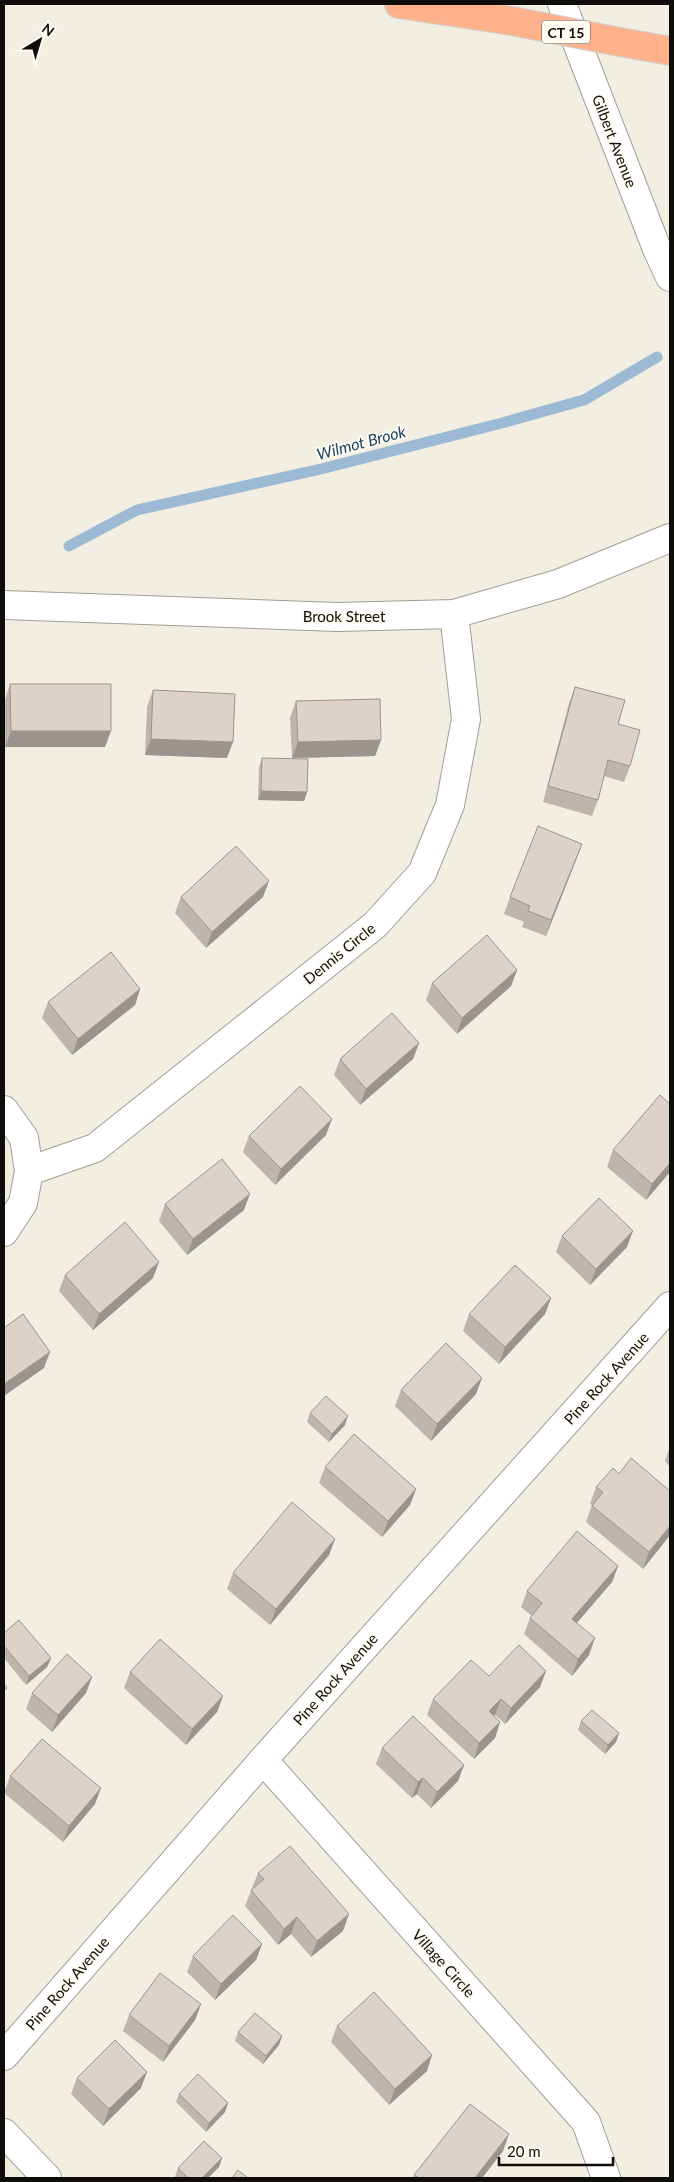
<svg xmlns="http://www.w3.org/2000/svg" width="674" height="2182" font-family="Lato,sans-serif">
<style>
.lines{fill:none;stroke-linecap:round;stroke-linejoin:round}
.stream{stroke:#9dbad4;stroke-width:11}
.minor-casing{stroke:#a39f93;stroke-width:30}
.highway-casing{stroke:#cfcfce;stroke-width:30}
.minor{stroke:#fff;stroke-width:28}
.highway{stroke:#ffb18c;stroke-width:28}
.highway-bridge-casing{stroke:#cfcfce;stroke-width:30;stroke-linecap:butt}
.highway-bridge{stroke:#ffb18c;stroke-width:28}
.wall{fill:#beb5ad}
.shaded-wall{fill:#9b938d}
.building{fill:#ddd2c9;stroke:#9b938d}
.labels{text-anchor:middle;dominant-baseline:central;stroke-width:4;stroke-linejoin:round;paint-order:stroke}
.shield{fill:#fffbf1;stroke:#57544f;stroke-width:1}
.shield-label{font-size:14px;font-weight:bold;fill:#0f0d09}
.street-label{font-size:15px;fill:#0f0d09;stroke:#fffbf1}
.water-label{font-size:16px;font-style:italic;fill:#174569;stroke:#fffbf1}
</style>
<rect width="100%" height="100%" fill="#f2eee1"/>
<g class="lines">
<polyline class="stream" points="69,546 137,510 321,469 502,423 584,400 657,357"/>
<g class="minor-casing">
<g id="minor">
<polyline points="562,4 657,249 670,277"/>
<polyline points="4,605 337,617 454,614 558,584 670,538"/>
<polyline points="4,1110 24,1138 29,1171 23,1203 4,1232"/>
<polyline points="29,1171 95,1148 375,925 422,873 450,805 466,719 454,614"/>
<polyline points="263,1760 586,2122 606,2178"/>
<polyline points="4,2056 263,1760 670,1306"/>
<polyline points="4,2133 47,2178"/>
</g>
</g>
<g class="highway-casing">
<g id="highway">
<polyline points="399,4 512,21"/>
<polyline points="620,42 670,51"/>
</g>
</g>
<use href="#minor" class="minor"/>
<use href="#highway" class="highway"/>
<g class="highway-bridge-casing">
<polyline id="highway-bridge" points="512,21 620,42"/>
</g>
<use href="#highway-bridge" class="highway-bridge"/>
</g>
<g class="wall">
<polygon points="10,684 105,747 5,747 5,700"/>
<polygon points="575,687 618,724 630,766 624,782 604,776 598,800 592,816 543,802 569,703"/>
<polygon points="153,690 227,758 145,755 147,707"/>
<polygon points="296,701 381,740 375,756 292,758 290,718"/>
<polygon points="262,758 307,792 304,801 258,800 259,767"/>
<polygon points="576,860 546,936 522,927 524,922 504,914 510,897"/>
<polygon points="181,897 263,897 206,948 175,913"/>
<polygon points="517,970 511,986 457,1034 426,1000 432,983"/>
<polygon points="140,989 135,1005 72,1055 42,1018 48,1002"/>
<polygon points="419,1043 413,1059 360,1105 334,1075 340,1059"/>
<polygon points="670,1104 670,1172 646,1200 607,1167 613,1150"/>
<polygon points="326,1135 275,1185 243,1152 249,1136"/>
<polygon points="165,1204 244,1210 187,1255 159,1221"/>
<polygon points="562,1236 627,1247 590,1285 556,1252"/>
<polygon points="65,1275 153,1278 93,1330 59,1291"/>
<polygon points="551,1298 545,1314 499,1364 463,1331 469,1314"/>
<polygon points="401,1390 476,1394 431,1441 395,1406"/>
<polygon points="310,1413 345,1425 329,1442 307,1422"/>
<polygon points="670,1446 670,1467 665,1461"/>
<polygon points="325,1467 416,1489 410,1505 382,1537 319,1483"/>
<polygon points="619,1474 670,1491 670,1535 643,1569 586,1522 592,1505 590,1504 596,1487"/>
<polygon points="335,1539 329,1555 270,1625 227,1589 233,1573"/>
<polygon points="618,1566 612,1582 577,1623 589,1655 572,1676 524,1634 530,1618 532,1616 521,1607 527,1591"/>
<polygon points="4,1633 51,1658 47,1667 26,1685 4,1658"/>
<polygon points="546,1671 540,1687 505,1724 495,1715 494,1716 500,1722 495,1738 474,1759 427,1715 433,1699 489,1676"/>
<polygon points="130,1672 223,1696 217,1712 186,1745 124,1688"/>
<polygon points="92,1677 86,1693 52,1732 26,1709 32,1693"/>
<polygon points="581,1721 619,1733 616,1742 605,1754 578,1730"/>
<polygon points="382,1748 464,1765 458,1781 431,1808 417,1794 412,1798 376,1764"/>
<polygon points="10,1776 95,1804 63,1842 4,1793"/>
<polygon points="258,1873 343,1931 311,1957 291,1934 278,1945 245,1906"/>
<polygon points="262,1944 256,1960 215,2000 187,1972 193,1956"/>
<polygon points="201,2004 195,2020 163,2062 123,2031 129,2015"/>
<polygon points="337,2026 427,2071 389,2105 331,2042"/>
<polygon points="238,2032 282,2036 279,2045 263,2064 235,2041"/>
<polygon points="77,2078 141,2088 103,2126 71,2094"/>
<polygon points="179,2094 228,2103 225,2112 206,2132 176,2102"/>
<polygon points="503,2151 482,2178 413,2178 414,2175"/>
<polygon points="222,2158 219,2167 208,2178 176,2178 175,2177 178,2168"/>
</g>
<g class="shaded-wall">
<polygon points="11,731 111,731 105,747 5,747"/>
<polygon points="151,739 233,742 227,758 145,755"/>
<polygon points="381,740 375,756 292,758 298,742"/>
<polygon points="261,791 307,792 304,801 258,800"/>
<polygon points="582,844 576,860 546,936 551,920"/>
<polygon points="269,881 263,897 206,948 212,932"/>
<polygon points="517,970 511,986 457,1034 462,1018"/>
<polygon points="140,989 135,1005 72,1055 78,1039"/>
<polygon points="419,1043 413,1059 360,1105 366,1089"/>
<polygon points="332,1119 326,1135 275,1185 281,1169"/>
<polygon points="670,1163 670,1172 646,1200 652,1184"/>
<polygon points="250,1194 244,1210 187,1255 193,1239"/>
<polygon points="633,1231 627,1247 590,1285 596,1269"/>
<polygon points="159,1262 153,1278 93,1330 99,1314"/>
<polygon points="551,1298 545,1314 499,1364 505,1347"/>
<polygon points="50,1352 44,1368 4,1396 4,1384"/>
<polygon points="482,1378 476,1394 431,1441 437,1424"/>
<polygon points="348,1416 345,1425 329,1442 332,1434"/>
<polygon points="416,1489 410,1505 382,1537 388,1521"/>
<polygon points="670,1526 670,1535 643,1569 649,1552"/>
<polygon points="335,1539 329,1555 270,1625 276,1609"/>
<polygon points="618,1566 612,1582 566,1635 572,1619"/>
<polygon points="595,1638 589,1655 572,1676 578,1659"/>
<polygon points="51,1658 47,1667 26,1685 29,1676"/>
<polygon points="546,1671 540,1687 505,1724 511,1708"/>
<polygon points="92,1677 86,1693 52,1732 58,1715"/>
<polygon points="223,1696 217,1712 186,1745 192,1729"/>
<polygon points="501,1699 495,1715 483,1728 489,1711"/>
<polygon points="500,1722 495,1738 474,1759 479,1743"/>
<polygon points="619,1733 616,1742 605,1754 608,1745"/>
<polygon points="464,1765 458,1781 431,1808 437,1792"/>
<polygon points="423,1778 417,1794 412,1798 418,1782"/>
<polygon points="101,1788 95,1804 63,1842 69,1826"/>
<polygon points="349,1914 343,1931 311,1957 317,1941"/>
<polygon points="297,1917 291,1934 278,1945 284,1929"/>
<polygon points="262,1944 256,1960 215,2000 221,1984"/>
<polygon points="201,2004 195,2020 163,2062 169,2046"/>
<polygon points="282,2036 279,2045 263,2064 266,2056"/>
<polygon points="432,2055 427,2071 389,2105 395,2089"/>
<polygon points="147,2072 141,2088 103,2126 109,2109"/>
<polygon points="228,2103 225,2112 206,2132 209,2123"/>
<polygon points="509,2134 503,2151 482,2178 475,2178"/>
<polygon points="222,2158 219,2167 208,2178 202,2178"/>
</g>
<g class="building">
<polygon points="10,684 111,684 111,731 11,731"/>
<polygon points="575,687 625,700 618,724 640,730 630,766 608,760 598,800 548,786"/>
<polygon points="153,690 235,694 233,742 151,739"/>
<polygon points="380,699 381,740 298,742 296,701"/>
<polygon points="262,758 308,759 307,792 261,791"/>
<polygon points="538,826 582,844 551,920 528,911 530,906 510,897"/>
<polygon points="236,846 269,881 212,932 181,897"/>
<polygon points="487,935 517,970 462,1018 432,983"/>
<polygon points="111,952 140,989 78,1039 48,1002"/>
<polygon points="392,1013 419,1043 366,1089 340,1059"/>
<polygon points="300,1086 332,1119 281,1169 249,1136"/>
<polygon points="660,1095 670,1104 670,1163 652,1184 613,1150"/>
<polygon points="222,1159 250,1194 193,1239 165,1204"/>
<polygon points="599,1198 633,1231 596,1269 562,1236"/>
<polygon points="125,1222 159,1262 99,1314 65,1275"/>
<polygon points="515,1265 551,1298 505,1347 469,1314"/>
<polygon points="23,1314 50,1352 4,1384 4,1328"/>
<polygon points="446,1343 482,1378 437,1424 401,1390"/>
<polygon points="326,1396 348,1416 332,1434 310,1413"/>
<polygon points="354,1434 416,1489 388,1521 325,1467"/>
<polygon points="631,1458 670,1491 670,1526 649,1552 592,1506 603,1492 596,1487 613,1468 619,1474"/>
<polygon points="292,1502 335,1539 276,1609 233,1573"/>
<polygon points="577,1531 618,1566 572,1619 595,1638 578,1659 530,1618 542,1603 527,1591"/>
<polygon points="19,1620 51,1658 29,1676 4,1646 4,1633"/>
<polygon points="160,1639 223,1696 192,1729 130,1672"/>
<polygon points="519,1645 546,1671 511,1708 501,1699 489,1711 500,1722 479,1743 433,1699 471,1660 489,1676"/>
<polygon points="67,1654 92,1677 58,1715 32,1693"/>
<polygon points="4,1684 7,1688 4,1691"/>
<polygon points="592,1710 619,1733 608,1745 581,1721"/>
<polygon points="413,1716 464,1765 437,1792 423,1778 418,1782 382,1748"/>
<polygon points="42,1739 101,1788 69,1826 10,1776"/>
<polygon points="290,1846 349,1914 317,1941 297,1917 284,1929 251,1890 264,1879 258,1873"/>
<polygon points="233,1915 262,1944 221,1984 193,1956"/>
<polygon points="160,1973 201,2004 169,2046 129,2015"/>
<polygon points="374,1992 432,2055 395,2089 337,2026"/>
<polygon points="255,2013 282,2036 266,2056 238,2032"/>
<polygon points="115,2040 147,2072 109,2109 77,2078"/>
<polygon points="198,2074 228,2103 209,2123 179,2094"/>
<polygon points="470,2104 509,2134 475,2178 419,2178 414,2175"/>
<polygon points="204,2141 222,2158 202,2178 188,2178 178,2168"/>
<polygon points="238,2170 248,2178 232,2178"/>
</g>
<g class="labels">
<rect class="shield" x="542" y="20.5" width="48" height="23" rx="4"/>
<g class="shield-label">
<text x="566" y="32">CT 15</text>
</g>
<g class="street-label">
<text transform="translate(615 141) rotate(69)">Gilbert Avenue</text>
<text x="344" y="616">Brook Street</text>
<text transform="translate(339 953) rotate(-39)">Dennis Circle</text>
<text transform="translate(606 1378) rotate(-48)">Pine Rock Avenue</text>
<text transform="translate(335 1679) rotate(-48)">Pine Rock Avenue</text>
<text transform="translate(444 1963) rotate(48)">Village Circle</text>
<text transform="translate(67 1983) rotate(-49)">Pine Rock Avenue</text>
</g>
<g class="water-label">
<text transform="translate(361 442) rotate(-15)">Wilmot Brook</text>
</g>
</g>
<rect width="674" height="2182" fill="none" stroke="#0f0d09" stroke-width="10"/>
<g transform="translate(40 40) rotate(38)" stroke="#fffbf1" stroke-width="4" paint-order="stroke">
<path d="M0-4L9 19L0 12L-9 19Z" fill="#0f0d09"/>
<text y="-8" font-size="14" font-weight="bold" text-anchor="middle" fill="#0f0d09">N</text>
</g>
<path d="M499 2157v8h114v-8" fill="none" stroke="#0f0d09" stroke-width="2.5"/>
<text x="507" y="2157" font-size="15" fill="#0f0d09" stroke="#fffbf1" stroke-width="4" paint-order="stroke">20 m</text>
</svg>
